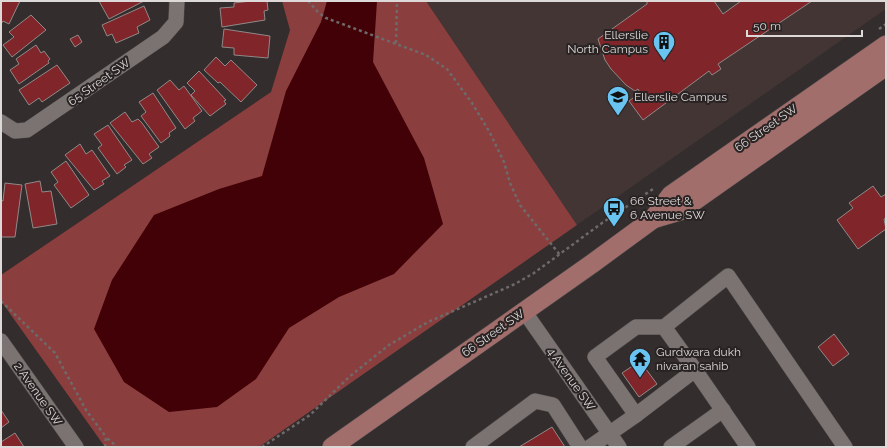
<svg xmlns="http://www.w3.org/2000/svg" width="887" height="448" font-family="Raleway,sans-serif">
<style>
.built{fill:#423534}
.green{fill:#8a3e3e}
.water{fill:#420007}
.building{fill:#80262a;stroke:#908988}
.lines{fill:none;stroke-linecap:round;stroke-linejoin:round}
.minor-casing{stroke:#514c4c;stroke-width:16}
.major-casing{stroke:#514c4c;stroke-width:20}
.path{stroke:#6f6a6a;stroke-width:2.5;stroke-dasharray:3 3;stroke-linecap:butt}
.minor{stroke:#7a7372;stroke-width:15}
.major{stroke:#a26e6c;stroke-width:19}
.labels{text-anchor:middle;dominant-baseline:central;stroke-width:4;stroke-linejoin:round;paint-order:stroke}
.poi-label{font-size:12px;fill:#dcd9d8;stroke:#292323;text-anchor:start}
.street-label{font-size:12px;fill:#dcd9d8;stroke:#292323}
</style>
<rect width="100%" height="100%" fill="#332d2d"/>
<polygon class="built" points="426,1 886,1 886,9 577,225"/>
<polygon class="green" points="282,1 426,1 577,225 259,447 105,447 1,301 1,275 271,92 290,30"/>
<polygon class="water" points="327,1 377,1 373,62 424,158 443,224 394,274 339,297 289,328 256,379 217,407 169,412 124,382 94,329 112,280 154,215 219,189 262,176 286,91 321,22"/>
<g class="building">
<polygon points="1,1 20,1 9,24 3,21 1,24"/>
<polygon points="99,1 144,1 109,19"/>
<polygon points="251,1 267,1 268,10 264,11 265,20 222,27 220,8 234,7 234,3"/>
<polygon points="647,1 714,1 723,14 741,1 812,1 718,64 721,69 712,75 709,71 643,120 629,101 640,93 638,89 635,91 626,85 611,69 605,60 598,39 647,4"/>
<polygon points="144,6 150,20 137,27 139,33 116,43 112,34 107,36 102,25"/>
<polygon points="31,15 46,30 12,57 3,45 14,37 9,32"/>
<polygon points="224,29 270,36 268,58 234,55 234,48 222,47"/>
<polygon points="78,35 82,42 75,47 70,39"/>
<polygon points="36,45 41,53 44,51 50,59 48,61 49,63 19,84 10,70 19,64 16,59"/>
<polygon points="216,57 225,66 231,60 257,85 241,102 220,82 218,83 204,70"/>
<polygon points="57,65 70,83 42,102 39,98 29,105 19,90"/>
<polygon points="199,71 226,100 224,101 226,104 210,116 191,95 195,91 187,83"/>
<polygon points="170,80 179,90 184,86 202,111 193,118 195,121 185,129 157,90"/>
<polygon points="153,93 176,128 169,133 170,136 161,143 141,116 146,112 139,102"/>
<polygon points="125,112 132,122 138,119 142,123 159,147 149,154 152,158 143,164 110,123"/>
<polygon points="108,125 132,160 124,165 126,167 117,174 98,148 102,145 94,134"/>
<polygon points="80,144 86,154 92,150 110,176 102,181 104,184 94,190 65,155"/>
<polygon points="66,161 89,195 71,208 54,185 58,182 51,172"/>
<polygon points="40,181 42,192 51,191 57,224 33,228 25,184"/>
<polygon points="5,183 22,185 15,237 1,237 1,200 3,201"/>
<polygon points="873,186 881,197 886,194 886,218 884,219 886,229 858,249 837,220 853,208 849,203"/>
<polygon points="834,334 849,354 833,366 818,347"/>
<polygon points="640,361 657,384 639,397 622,373"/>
<polygon points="1,410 9,422 1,428"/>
<polygon points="552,427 565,447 519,447"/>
<polygon points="15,433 24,447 1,447 1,442"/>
</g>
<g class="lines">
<g class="minor-casing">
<g id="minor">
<polyline points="1,122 15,131 27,130 163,37 176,22 177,1"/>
<polyline points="524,311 619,447"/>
<polyline points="664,327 728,276 845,447"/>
<polyline points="1,341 76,447"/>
<polyline points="636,415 695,370 748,447"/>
<polyline points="473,447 535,401 553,405 580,447"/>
<polyline points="590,447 636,415 595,357 636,327 664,327 695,370"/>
<polyline points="671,447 723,410"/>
</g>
</g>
<g class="major-casing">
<g id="major">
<polyline points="653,219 680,211 886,66"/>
<polyline points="332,447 593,263 653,219 671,195 886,45"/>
</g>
</g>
<g class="path">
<polyline points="308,1 318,12 326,18 426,55 447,69 472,103 489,131 504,162 510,183 520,205 560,255"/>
<polyline points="879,29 886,24"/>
<polyline points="396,43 397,1"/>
<polyline points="1,301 55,353 86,410 106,437"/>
<polyline points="105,447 106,437 117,447"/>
<polyline points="262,447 310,415 349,377 389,345 428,322 515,284 534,273 602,223 653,189"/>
</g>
<use href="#minor" class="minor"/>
<use href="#major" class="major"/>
</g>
<defs>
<g id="building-pin" transform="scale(1.15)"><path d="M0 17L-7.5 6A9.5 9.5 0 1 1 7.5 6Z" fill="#69c4f1" stroke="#292323"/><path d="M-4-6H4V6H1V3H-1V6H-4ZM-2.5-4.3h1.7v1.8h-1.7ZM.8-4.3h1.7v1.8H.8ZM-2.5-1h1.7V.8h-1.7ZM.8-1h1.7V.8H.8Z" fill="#111"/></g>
<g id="school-pin" transform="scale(1.15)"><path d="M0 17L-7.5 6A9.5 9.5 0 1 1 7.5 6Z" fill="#69c4f1" stroke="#292323"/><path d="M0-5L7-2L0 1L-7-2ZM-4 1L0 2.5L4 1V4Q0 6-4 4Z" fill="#111"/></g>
<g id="bus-pin" transform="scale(1.15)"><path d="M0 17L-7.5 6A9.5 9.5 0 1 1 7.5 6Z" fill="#69c4f1" stroke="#292323"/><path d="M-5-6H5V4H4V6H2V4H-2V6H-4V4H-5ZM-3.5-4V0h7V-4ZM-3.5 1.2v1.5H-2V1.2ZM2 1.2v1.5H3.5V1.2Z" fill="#111"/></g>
<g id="temple-pin" transform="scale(1.15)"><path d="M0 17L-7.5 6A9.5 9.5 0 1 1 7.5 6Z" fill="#69c4f1" stroke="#292323"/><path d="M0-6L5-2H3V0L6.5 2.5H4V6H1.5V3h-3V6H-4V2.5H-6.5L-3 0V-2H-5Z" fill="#111"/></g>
</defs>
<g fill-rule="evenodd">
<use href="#building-pin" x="664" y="42"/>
<use href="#school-pin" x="618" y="97"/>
<use href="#bus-pin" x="614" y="208"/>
<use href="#temple-pin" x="640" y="359"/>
</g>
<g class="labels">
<g class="poi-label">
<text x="648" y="35" text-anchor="end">Ellerslie<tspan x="648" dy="14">North Campus</tspan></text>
<text x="634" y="97">Ellerslie Campus</text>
<text x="630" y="201">66 Street &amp;<tspan x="630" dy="14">6 Avenue SW</tspan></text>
<text x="656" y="352">Gurdwara dukh<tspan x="656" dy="14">nivaran sahib</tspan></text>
</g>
<g class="street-label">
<text transform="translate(99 82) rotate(-35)">65 Street SW</text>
<text transform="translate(766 128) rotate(-35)">66 Street SW</text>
<text transform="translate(493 333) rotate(-35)">66 Street SW</text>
<text transform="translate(571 379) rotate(55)">4 Avenue SW</text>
<text transform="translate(38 394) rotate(55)">2 Avenue SW</text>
</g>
</g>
<rect width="887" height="448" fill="none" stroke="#dcd9d8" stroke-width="4"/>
<path d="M747 30v6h115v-6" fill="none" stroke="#dcd9d8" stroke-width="2"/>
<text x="753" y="30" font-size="12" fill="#dcd9d8" stroke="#292323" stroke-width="3" paint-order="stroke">50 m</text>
</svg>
